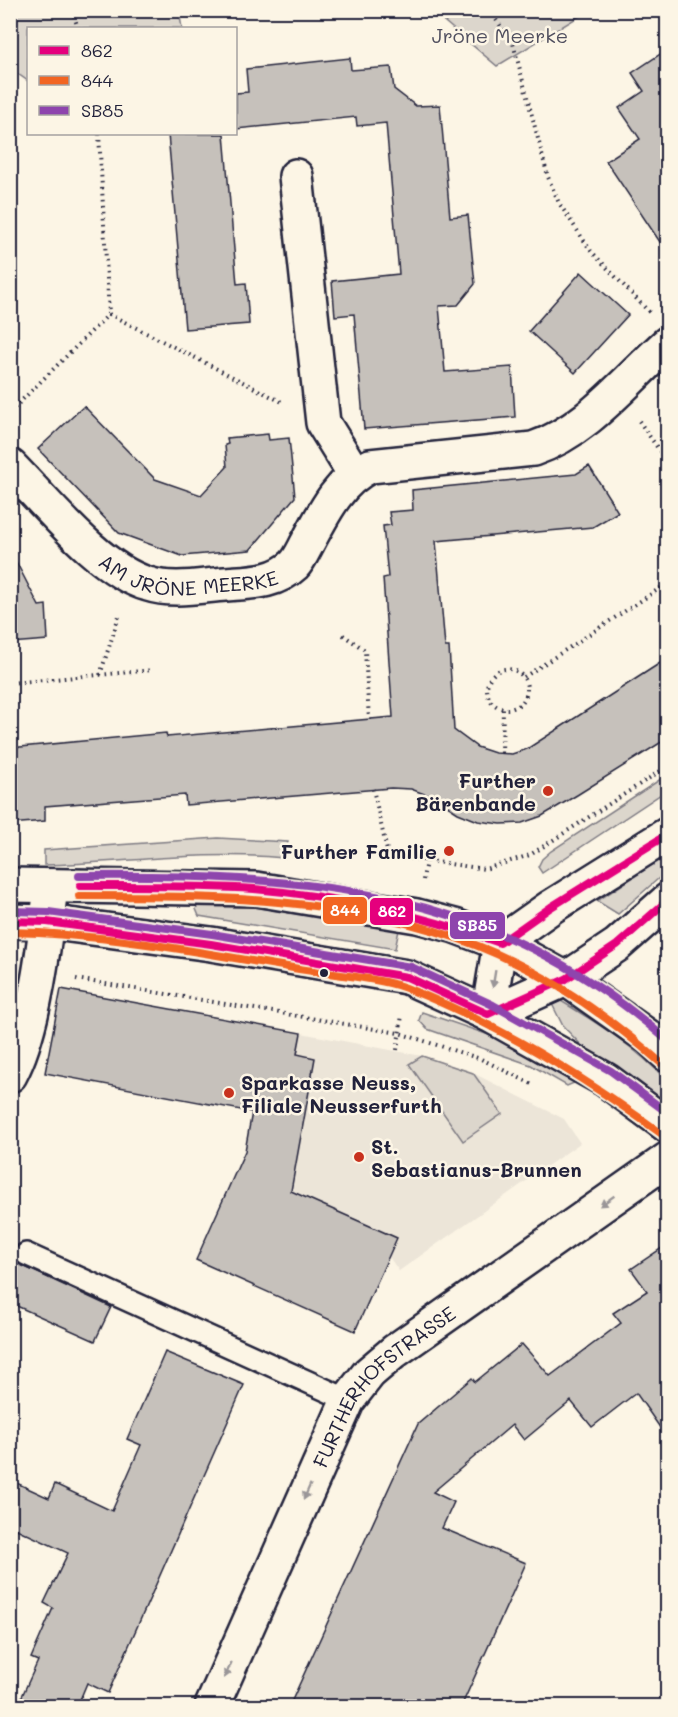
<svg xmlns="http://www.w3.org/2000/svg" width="678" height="1717" font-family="Mali,sans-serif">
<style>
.built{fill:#ece5d8}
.green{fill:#dcd6cc;stroke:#7f7c84;stroke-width:1.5}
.building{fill:#c6c1bb;stroke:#22223b;stroke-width:1.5}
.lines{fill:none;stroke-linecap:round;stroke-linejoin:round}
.lane-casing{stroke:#22223b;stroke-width:26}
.street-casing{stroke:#22223b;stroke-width:38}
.secondary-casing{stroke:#22223b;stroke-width:38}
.path{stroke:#22223b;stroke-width:4;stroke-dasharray:1.5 4.5;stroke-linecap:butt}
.lane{stroke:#fcf5e5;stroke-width:21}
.street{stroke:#fcf5e5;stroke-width:33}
.secondary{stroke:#fcf5e5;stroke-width:33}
.bus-1-casing{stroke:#fcf5e5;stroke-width:12}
.bus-2-casing{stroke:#fcf5e5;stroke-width:12}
.bus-3-casing{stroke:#fcf5e5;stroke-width:12}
.bus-1{stroke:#e5007d;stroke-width:8}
.bus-2{stroke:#f26522;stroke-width:8}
.bus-3{stroke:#8e44ad;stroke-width:8}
.oneway{fill:#9a9698}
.poi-dot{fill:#c8321e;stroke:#fcf5e5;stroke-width:2}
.bus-dot{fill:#22223b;stroke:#fcf5e5;stroke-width:2}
.labels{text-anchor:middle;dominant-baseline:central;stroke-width:5;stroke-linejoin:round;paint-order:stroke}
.park-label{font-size:20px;fill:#504f5f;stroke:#fcf5e5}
.street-label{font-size:20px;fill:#22223b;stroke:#fcf5e5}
.poi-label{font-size:20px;font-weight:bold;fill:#22223b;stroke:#fcf5e5;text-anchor:end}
.line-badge{stroke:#fcf5e5;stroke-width:2}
.badge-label{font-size:16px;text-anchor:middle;font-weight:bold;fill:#fff}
</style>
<rect width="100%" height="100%" fill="#fcf5e5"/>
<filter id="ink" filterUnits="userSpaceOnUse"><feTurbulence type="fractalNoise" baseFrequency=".0167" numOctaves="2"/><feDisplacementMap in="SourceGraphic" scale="12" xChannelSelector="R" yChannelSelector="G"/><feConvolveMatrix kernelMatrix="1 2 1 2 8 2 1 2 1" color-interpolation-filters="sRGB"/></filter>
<g filter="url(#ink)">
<polygon class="built" points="301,1033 422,1056 409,1064 502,1114 473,1073 564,1119 580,1143 399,1271 389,1257 397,1239 242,1169 293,1178 315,1058 297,1054"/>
<g class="green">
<polygon points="10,11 179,11 182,28 28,28 28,81 11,69"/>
<polygon points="432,11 588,11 497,66"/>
<polygon points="667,775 667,790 542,873 538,867 542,859 551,851"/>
<path d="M 218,838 L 288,842 L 284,858 C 204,850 125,863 44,865 L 44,850 Z"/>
<polygon points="667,855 667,871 618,914 597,901"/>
<polygon points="198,905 240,905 399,930 395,949 199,916 196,909"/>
<path d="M 561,1001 C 599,1024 637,1048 667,1081 L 667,1103 L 583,1047 L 563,1026 L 552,1004 Z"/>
<polygon points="422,1012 489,1035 581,1080 567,1086 531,1065 427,1029 419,1020"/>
<polygon points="422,1056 473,1073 502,1114 463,1141 409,1064"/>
</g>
<g class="building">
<polygon points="668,49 668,254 606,161 640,139 619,108 644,91 632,73"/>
<polygon points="350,58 351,70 391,67 394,89 416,106 440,105 450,217 468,215 475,284 458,305 439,306 445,372 512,367 515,417 364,429 354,314 335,316 332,281 399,274 386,123 357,126 356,117 236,129 236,93 248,92 246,69"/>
<polygon points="168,134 224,134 237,284 246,283 249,324 185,329"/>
<polygon points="581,272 628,315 575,373 529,331"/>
<polygon points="84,406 155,479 201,495 227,467 225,445 228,444 227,438 268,434 269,440 289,438 295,497 250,550 182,556 119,533 38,449"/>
<polygon points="589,466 618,512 593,527 436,541 445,647 449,647 454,730 477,747 495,753 512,754 527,749 668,658 668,738 577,795 542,816 522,823 501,824 478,821 458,813 435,798 411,789 391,788 186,805 185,795 45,806 45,821 10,824 10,748 166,733 167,737 393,717 383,578 388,577 383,526 391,525 389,512 413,510 412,490 576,474"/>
<polygon points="10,550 39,606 46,605 48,640 10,643"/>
<polygon points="61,989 301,1033 297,1054 315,1058 291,1191 397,1238 355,1331 196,1260 245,1151 252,1112 45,1073"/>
<polygon points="668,1244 668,1439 636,1393 592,1427 571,1401 524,1440 512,1425 433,1492 454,1502 442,1528 526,1563 461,1707 289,1707 418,1424 472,1378 475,1382 522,1344 550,1376 621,1323 613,1313 647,1291 631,1269"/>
<polygon points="10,1260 111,1307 95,1341 10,1303"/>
<polygon points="165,1352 244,1385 108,1693 87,1683 77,1707 17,1707 38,1661 31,1658 53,1608 44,1603 68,1553 10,1526 10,1480 49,1498 55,1484 112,1511 141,1445 127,1439"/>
</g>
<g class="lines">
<g class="lane-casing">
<polyline id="lane" points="26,1254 348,1400"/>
</g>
<g class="street-casing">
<g id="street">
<polyline points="296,176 323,423 354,473"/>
<path id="s1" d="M 10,466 C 46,502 99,570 148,584 C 172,592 200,586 225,584 C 250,582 275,583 294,565 C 300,559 304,549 308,542 C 324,512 339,481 370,466 L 533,449 C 587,431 625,381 668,343"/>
<path d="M 10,1075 C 35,1029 45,939 51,886"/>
<path id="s2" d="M 212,1706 L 348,1400 L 369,1373 L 395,1351 L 668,1159"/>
</g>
</g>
<g class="secondary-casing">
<g id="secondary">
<polyline points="10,885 256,889 417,916 455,926 500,943 566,979 650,1038 668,1055"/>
<polyline points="10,921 47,922 211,944 407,977 488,1014 606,1080 668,1126"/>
<polyline points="488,1014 500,943 551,907 668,834"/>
<polyline points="488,1014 566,979 617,945 668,900"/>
</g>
</g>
<g class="path">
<polyline points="72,10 78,28"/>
<polyline points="489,10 513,43 548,177 559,203 591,251 650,313"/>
<polyline points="99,134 109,314 284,403"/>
<polyline points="10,412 109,314"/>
<polyline points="639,421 668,463"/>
<polyline points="343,635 365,650 369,720"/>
<circle cx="507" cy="689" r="20"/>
<polyline points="100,675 120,613"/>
<polyline points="524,677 668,583"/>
<polyline points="10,683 153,670"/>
<polyline points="502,753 503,709"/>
<polyline points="373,789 388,855 485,869 530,855 668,766"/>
<polyline points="423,880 426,860"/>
<polyline points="668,953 664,971 668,976"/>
<polyline points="76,979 399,1033 481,1059 532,1084"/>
<polyline points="397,1050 402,1015"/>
</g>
<use href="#lane" class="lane"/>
<use href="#street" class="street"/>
<use href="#secondary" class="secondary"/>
<g class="bus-1-casing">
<g id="bus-1">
<path d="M 80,886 C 138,886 196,885 254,889 C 338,896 421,915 500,943 L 551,907 L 668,834"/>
<polyline points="10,921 47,922 211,944 407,977 488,1014 566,979 617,945 668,900"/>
</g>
</g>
<g class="bus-2-casing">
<g id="bus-2">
<path d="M 79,896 C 212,896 352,896 478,946 C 546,973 607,1015 661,1063"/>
<path d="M 10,932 C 107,934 204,953 299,969 C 328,974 380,978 406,988 C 497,1023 584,1077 662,1134"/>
</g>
</g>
<g class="bus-3-casing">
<g id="bus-3">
<path d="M 79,876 C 302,874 492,885 668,1041"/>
<polyline points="10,911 48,912 212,934 411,967 493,1005 611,1071 668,1113"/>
</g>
</g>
<use href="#bus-1" class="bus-1"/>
<use href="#bus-2" class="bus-2"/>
<use href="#bus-3" class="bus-3"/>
</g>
<defs><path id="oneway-solid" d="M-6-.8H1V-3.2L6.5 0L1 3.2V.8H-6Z" transform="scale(1.5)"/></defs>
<g class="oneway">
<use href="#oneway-solid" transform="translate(494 979) rotate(99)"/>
<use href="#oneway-solid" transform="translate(607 1201) rotate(145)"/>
<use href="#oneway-solid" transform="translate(307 1492) rotate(114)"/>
<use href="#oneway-solid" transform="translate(228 1670) rotate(114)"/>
</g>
</g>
<g class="poi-dot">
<circle cx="548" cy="791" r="6"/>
<circle cx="449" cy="851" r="6"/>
<circle cx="229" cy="1093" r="6"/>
<circle cx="359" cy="1157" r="6"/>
</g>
<circle class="bus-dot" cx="324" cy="973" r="5"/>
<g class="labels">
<g class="park-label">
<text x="500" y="35">Jröne Meerke</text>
</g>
<g class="street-label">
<text stroke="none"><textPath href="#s1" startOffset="222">AM JRÖNE MEERKE</textPath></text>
<text stroke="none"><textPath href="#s2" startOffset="368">FURTHERHOFSTRASSE</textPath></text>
</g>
<g class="poi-label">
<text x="536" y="780">Further<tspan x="536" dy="23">Bärenbande</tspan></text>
<text x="437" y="851">Further Familie</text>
<text x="241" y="1082" text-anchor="start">Sparkasse Neuss,<tspan x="241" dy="23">Filiale Neusserfurth</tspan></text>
<text x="371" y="1146" text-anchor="start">St.<tspan x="371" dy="23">Sebastianus-Brunnen</tspan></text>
</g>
</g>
<g class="line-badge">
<rect x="322" y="896" width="46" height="29" rx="6" fill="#f26522"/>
<rect x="369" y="897" width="45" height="29" rx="6" fill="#e5007d"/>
<rect x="449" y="911" width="57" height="29" rx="6" fill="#8e44ad"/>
</g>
<g class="badge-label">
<text x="345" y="916">844</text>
<text x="392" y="917">862</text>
<text x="477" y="931">SB85</text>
</g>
<rect width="678" height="1717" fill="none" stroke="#fcf5e5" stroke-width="36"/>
<rect x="18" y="18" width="642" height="1681" fill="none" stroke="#22223b" stroke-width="2" filter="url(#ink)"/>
<rect x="27" y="27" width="210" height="108" fill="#fcf5e5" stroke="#a5a1a1" stroke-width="1.5"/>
<rect x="39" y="46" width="30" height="9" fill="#e5007d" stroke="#a5a1a1" stroke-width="1.5"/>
<text x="81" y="57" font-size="18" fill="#22223b">862</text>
<rect x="39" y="76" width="30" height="9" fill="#f26522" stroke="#a5a1a1" stroke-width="1.5"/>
<text x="81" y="87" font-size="18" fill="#22223b">844</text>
<rect x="39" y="106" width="30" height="9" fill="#8e44ad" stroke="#a5a1a1" stroke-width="1.5"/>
<text x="81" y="117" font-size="18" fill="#22223b">SB85</text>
</svg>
